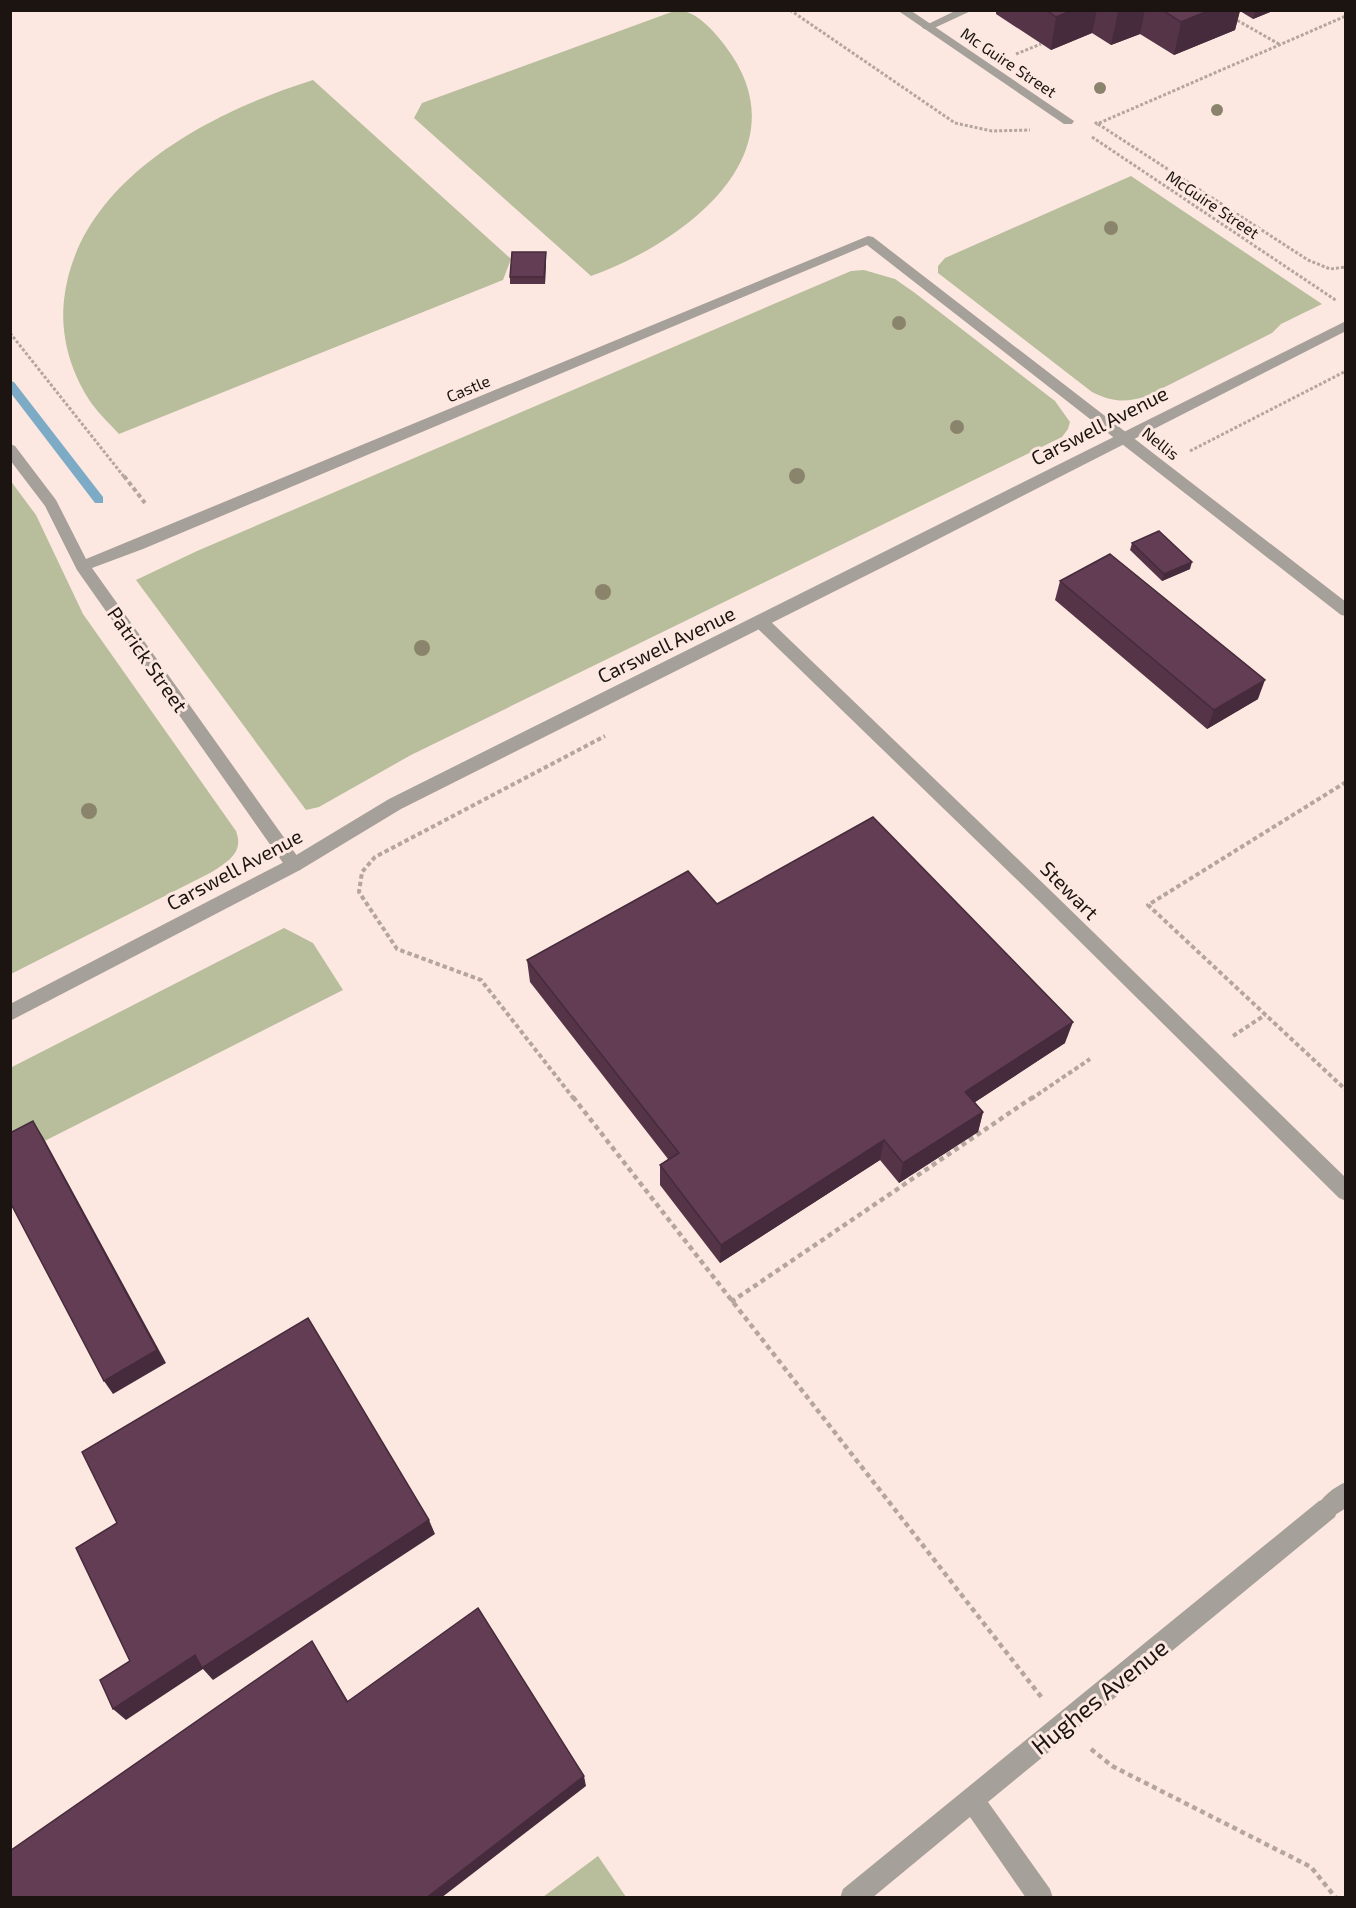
<svg xmlns="http://www.w3.org/2000/svg" width="1356" height="1908" font-family="'Exo 2',sans-serif">
<style>
.green{fill:#b8be9c}
.lines{fill:none;stroke-linecap:round;stroke-linejoin:round}
.stream{fill:#7dabc6;fill-rule:evenodd}
.path-far2{stroke:#b5a59f;stroke-width:3;stroke-dasharray:3 2;stroke-linecap:butt}
.path-far1{stroke:#b5a59f;stroke-width:4;stroke-dasharray:4.5 3;stroke-linecap:butt}
.path{stroke:#b5a59f;stroke-width:4.5;stroke-dasharray:5 4;stroke-linecap:butt}
.service{fill:#a6a09a;fill-rule:evenodd}
.pedestrian{fill:#a6a09a;fill-rule:evenodd}
.minor{fill:#a6a09a;fill-rule:evenodd}
.tertiary{fill:#a6a09a;fill-rule:evenodd}
.tree{fill:#8b846c}
.wall{fill:#553448}
.shaded-wall{fill:#452b3b}
.building{fill:#633d54;stroke:#452b3b;stroke-width:1.5}
.labels{text-anchor:middle;dominant-baseline:central;stroke-width:6;stroke-linejoin:round;paint-order:stroke}
.far-street-label{font-size:16px;fill:#1b1411;stroke:#fce8e0}
.street-label{font-size:20px;fill:#1b1411;stroke:#fce8e0}
.near-street-label{font-size:24px;fill:#1b1411;stroke:#fce8e0}
</style>
<rect width="100%" height="100%" fill="#fce8e0"/>
<g class="green">
<path d="M 677,10 C 696,10 715,32 726,47 C 806,153 683,243 591,276 L 414,118 L 422,103 Z"/>
<path d="M 313,80 L 511,259 L 503,280 L 119,434 C 110,424 100,415 92,404 C 71,374 60,336 64,300 C 77,180 211,112 313,80 Z"/>
<path d="M 1131,176 L 1322,304 L 1281,324 L 1272,333 L 1147,396 C 1126,403 1112,402 1092,392 L 938,273 L 938,266 L 945,258 Z"/>
<polygon points="864,270 895,279 915,293 1055,401 1070,422 1068,429 1062,437 411,755 319,807 306,810 136,580 197,551 851,271"/>
<path d="M 10,480 L 36,515 L 83,614 L 236,831 C 244,852 229,861 212,872 L 11,974 Z"/>
<polygon points="284,928 313,943 343,990 13,1157 10,1152 10,1068"/>
<polygon points="598,1856 626,1897 543,1897"/>
</g>
<g class="lines">
<polygon class="stream" points="10,381 14,382 103,497 103,503 95,503 10,392"/>
<g class="path-far2">
<polyline points="790,10 955,123 992,131 1030,130"/>
<polyline points="1233,18 1279,44"/>
<polyline points="1016,54 1041,44"/>
<polyline points="1095,122 1097,124 1346,16"/>
<polyline points="1098,124 1308,260 1330,269 1346,267"/>
<polyline points="1092,137 1337,301"/>
<polyline points="10,333 125,478"/>
<polyline points="1190,451 1346,371"/>
</g>
<g class="path-far1">
<polyline points="124,476 145,503"/>
<polyline points="1346,782 1148,905 1346,1090"/>
<polyline points="1233,1036 1265,1015"/>
<polyline points="574,1099 481,980 397,949 359,892 362,872 375,857 605,736"/>
<polyline points="1031,1099 1090,1059"/>
</g>
<g class="path">
<polyline points="573,1097 1042,1698"/>
<polyline points="731,1302 1033,1097"/>
<polyline points="1091,1749 1112,1766 1311,1867 1336,1898"/>
</g>
<polygon class="service" points="957,10 973,10 932,29 924,29 922,27"/>
<polygon class="pedestrian" points="1327,1498 1335,1501 1338,1509 1335,1517 988,1802 1050,1889 1053,1898 1026,1898 970,1817 872,1898 840,1898 843,1889 1319,1501"/>
<g class="minor">
<polygon points="897,10 910,10 1074,121 1072,124 1064,124"/>
<polygon points="868,236 873,237 1346,602 1346,616 1341,615 867,245 143,549 92,568 300,860 303,865 300,870 294,872 288,870 77,570 45,506 10,460 10,444 15,446 56,500 86,559"/>
<polygon points="761,616 767,618 1050,890 1346,1178 1346,1201 1339,1198 1038,900 755,626 753,622 755,618"/>
<path d="M 1346,1482 L 1346,1508 L 1327,1520 L 1319,1517 L 1316,1509 C 1321,1497 1334,1487 1346,1482 Z"/>
</g>
<polygon class="tertiary" points="1346,321 1346,331 903,557 401,809 300,870 10,1021 10,1004 288,860 389,799"/>
</g>
<g class="tree">
<circle cx="1100" cy="88" r="6"/>
<circle cx="1217" cy="110" r="6"/>
<circle cx="1111" cy="228" r="7"/>
<circle cx="899" cy="323" r="7"/>
<circle cx="957" cy="427" r="7"/>
<circle cx="797" cy="476" r="8"/>
<circle cx="603" cy="592" r="8"/>
<circle cx="422" cy="648" r="8"/>
<circle cx="89" cy="811" r="8"/>
</g>
<g class="wall">
<polygon points="996,10 1275,10 1253,19 1240,11 1235,30 1174,55 1140,34 1111,45 1092,33 1051,50 996,14"/>
<polygon points="546,259 545,284 510,284 510,277"/>
<polygon points="1132,543 1190,569 1162,581 1130,550"/>
<polygon points="1060,581 1258,699 1207,729 1055,600"/>
<polygon points="527,960 1065,1043 975,1102 983,1112 978,1132 899,1183 880,1160 720,1263 660,1185 660,1165 668,1159 530,982"/>
</g>
<g class="shaded-wall">
<polygon points="1073,10 1097,10 1092,33 1051,50 1056,17"/>
<polygon points="1123,10 1145,10 1140,34 1111,45 1118,12"/>
<polygon points="1210,10 1240,10 1235,30 1174,55 1181,22"/>
<polygon points="1256,10 1275,10 1253,19"/>
<polygon points="546,252 546,259 545,284 544,277"/>
<polygon points="1192,562 1190,569 1162,581 1164,574"/>
<polygon points="1265,680 1258,699 1207,729 1214,710"/>
<polygon points="1073,1022 1065,1043 960,1112 965,1092"/>
<polygon points="983,1112 978,1132 899,1183 903,1163"/>
<polygon points="33,1121 43,1137 166,1363 113,1394 104,1381"/>
<polygon points="884,1140 880,1160 720,1263 721,1245"/>
<polygon points="429,1520 435,1534 213,1680 203,1669 126,1720 113,1709 195,1655"/>
<polygon points="312,1641 320,1654 355,1713 347,1702"/>
<polygon points="584,1776 586,1786 441,1898 426,1898"/>
</g>
<g class="building">
<polygon points="1046,10 1073,10 1056,17"/>
<polygon points="1162,10 1210,10 1181,22"/>
<polygon points="512,252 546,252 544,277 510,277"/>
<polygon points="1159,531 1192,562 1164,574 1132,543"/>
<polygon points="1110,554 1265,680 1214,710 1060,581"/>
<polygon points="873,817 1073,1022 965,1092 983,1112 903,1163 884,1140 721,1245 660,1165 679,1153 527,960 688,871 717,904"/>
<polygon points="33,1121 157,1350 104,1381 10,1202 10,1133"/>
<polygon points="308,1318 429,1520 202,1668 195,1655 113,1709 100,1680 130,1661 76,1548 117,1523 82,1452"/>
<polygon points="478,1608 584,1776 426,1898 10,1898 10,1851 312,1641 347,1702"/>
</g>
<g class="labels">
<g class="far-street-label">
<text transform="translate(1009 62) rotate(34)">Mc Guire Street</text>
<text transform="translate(1213 204) rotate(34)">McGuire Street</text>
<text transform="translate(468 388) rotate(-23)">Castle</text>
<text transform="translate(1161 443) rotate(38)">Nellis</text>
</g>
<g class="street-label">
<text transform="translate(1099 425) rotate(-27)">Carswell Avenue</text>
<text transform="translate(666 644) rotate(-26)">Carswell Avenue</text>
<text transform="translate(148 659) rotate(55)">Patrick Street</text>
<text transform="translate(234 869) rotate(-28)">Carswell Avenue</text>
<text transform="translate(1070 890) rotate(45)">Stewart</text>
</g>
<g class="near-street-label">
<text transform="translate(1099 1696) rotate(-39)">Hughes Avenue</text>
</g>
</g>
<rect width="1356" height="1908" fill="none" stroke="#1b1411" stroke-width="24"/>
</svg>
